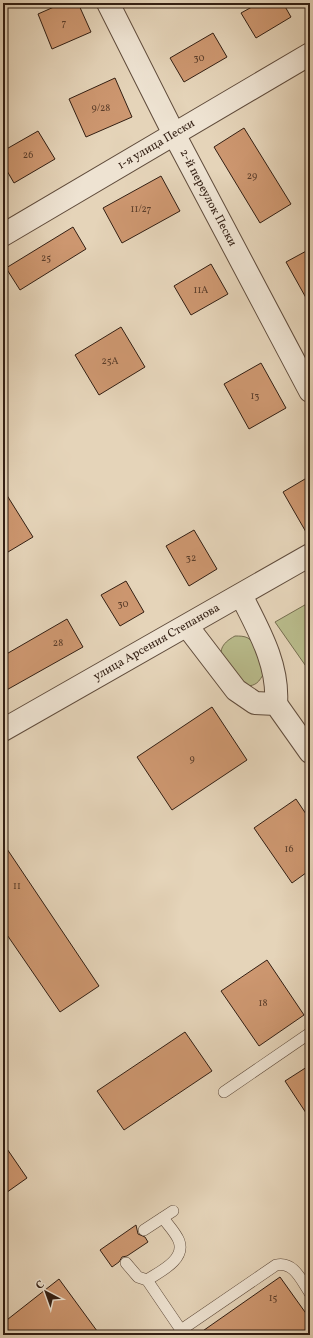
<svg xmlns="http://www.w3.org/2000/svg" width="313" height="1338" font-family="Vollkorn,serif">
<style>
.green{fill:#b9bc8c;stroke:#766e50}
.building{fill:#cd9770;stroke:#331f13}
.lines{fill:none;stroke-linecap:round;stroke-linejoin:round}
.service-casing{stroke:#604c3c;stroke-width:12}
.minor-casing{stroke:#604c3c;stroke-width:24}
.tertiary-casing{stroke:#604c3c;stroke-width:24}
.service{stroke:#eee3d2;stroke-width:11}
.minor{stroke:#eee3d2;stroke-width:22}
.tertiary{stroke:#eee3d2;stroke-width:22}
.labels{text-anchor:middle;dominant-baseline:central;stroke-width:3;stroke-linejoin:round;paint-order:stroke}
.number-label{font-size:10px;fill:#5a3d2a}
.street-label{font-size:12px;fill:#331f13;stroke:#eee3d2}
</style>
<rect width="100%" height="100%" fill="#e5d4b9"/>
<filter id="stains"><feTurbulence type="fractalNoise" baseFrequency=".005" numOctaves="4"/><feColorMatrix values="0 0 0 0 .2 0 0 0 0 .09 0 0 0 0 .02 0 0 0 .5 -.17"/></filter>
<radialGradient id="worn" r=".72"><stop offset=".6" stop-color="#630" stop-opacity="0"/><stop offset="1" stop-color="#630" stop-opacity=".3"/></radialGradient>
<g class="green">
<polygon points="310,602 310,672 275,622"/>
<path d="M 235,636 C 240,636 244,636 248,638 C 256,643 261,664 264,673 C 259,682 256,686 246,686 C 231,669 205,652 235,636 Z"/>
</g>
<g class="building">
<polygon points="63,3 78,3 91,32 52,49 38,14"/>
<polygon points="259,3 283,3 291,17 256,38 241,13"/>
<polygon points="213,33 227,57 184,82 170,58"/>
<polygon points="115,78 132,117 86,137 69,99"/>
<polygon points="244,128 291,204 260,223 214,147"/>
<polygon points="38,131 55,159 14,183 3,164 3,151"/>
<polygon points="161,176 180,211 122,243 103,208"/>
<polygon points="73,227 86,249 20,290 6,268"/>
<polygon points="310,249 310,305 286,262"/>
<polygon points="211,264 228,294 191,315 174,286"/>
<polygon points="121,327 145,367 99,395 75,355"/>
<polygon points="261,363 286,408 249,429 224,384"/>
<polygon points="310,476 310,539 283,492"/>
<polygon points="3,489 33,537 3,555"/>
<polygon points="194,530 217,569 189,586 166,546"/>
<polygon points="126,581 144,612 120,626 101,595"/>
<polygon points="67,619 83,647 3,692 3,656"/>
<polygon points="212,707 247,760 172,810 137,757"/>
<polygon points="296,799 310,820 310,870 292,883 254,828"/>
<polygon points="3,843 99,986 60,1012 3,929"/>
<polygon points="267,960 304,1015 259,1046 221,991"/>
<polygon points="185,1032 212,1071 124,1130 97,1091"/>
<polygon points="310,1065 310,1119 285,1081"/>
<polygon points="3,1143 27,1178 3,1195"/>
<polygon points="136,1225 138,1234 145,1237 148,1242 127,1256 122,1257 119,1262 112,1267 100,1250"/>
<polygon points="280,1277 310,1319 310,1335 197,1335"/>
<polygon points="59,1279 100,1335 3,1335 3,1323"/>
</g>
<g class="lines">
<g class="service-casing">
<g id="service">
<polyline points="224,1092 310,1033"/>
<polyline points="144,1230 173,1211"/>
<polyline points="126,1263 138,1277 147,1280 181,1330"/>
<path d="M 147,1280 C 159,1272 186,1260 179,1241 C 176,1233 168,1225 163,1218"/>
<path d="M 184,1335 L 181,1330 L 276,1265 C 294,1261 301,1280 310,1293"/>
</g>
</g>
<g class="minor-casing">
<g id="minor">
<path id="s1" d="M 108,3 L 174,134 L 310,391"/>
<path id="s2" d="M 3,235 L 310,54"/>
<path d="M 241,595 C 258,629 279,664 276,704"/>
<polyline points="187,626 236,690 255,703 276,704 310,752"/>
</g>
</g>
<g class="tertiary-casing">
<g id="tertiary">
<path id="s3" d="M 3,730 L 310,555"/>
</g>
</g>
<use href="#service" class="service"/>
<use href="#minor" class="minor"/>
<use href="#tertiary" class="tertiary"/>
</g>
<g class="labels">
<g class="number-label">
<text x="64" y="23">7</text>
<text x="199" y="58">30</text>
<text x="101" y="108">9/28</text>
<text x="28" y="155">26</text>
<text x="252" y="176">29</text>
<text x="141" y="209">11/27</text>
<text x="46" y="258">25</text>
<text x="201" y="290">11А</text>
<text x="110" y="361">25А</text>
<text x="255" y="396">13</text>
<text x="191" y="558">32</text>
<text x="123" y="604">30</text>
<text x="58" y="643">28</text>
<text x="192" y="759">9</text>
<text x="289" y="849">16</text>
<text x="17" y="886">11</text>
<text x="263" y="1003">18</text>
<text x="273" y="1298">15</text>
</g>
<g class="street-label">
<text stroke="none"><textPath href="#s2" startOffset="178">1-я улица Пески</textPath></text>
<text stroke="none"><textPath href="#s1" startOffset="219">2-й переулок Пески</textPath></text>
<text stroke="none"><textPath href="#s3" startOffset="177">улица Арсения Степанова</textPath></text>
</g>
</g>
<rect width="313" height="1338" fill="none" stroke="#e5d4b9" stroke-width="16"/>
<rect x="4" y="4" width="305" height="1330" fill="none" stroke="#331f13" stroke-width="2"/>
<rect x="8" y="8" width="297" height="1322" fill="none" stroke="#331f13"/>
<g transform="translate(46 1292) rotate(319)" stroke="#eee3d2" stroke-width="3" paint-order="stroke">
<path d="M0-3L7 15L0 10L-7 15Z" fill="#331f13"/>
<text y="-6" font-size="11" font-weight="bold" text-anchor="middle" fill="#331f13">С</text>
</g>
<rect width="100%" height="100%" filter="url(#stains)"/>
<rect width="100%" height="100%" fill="url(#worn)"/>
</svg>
